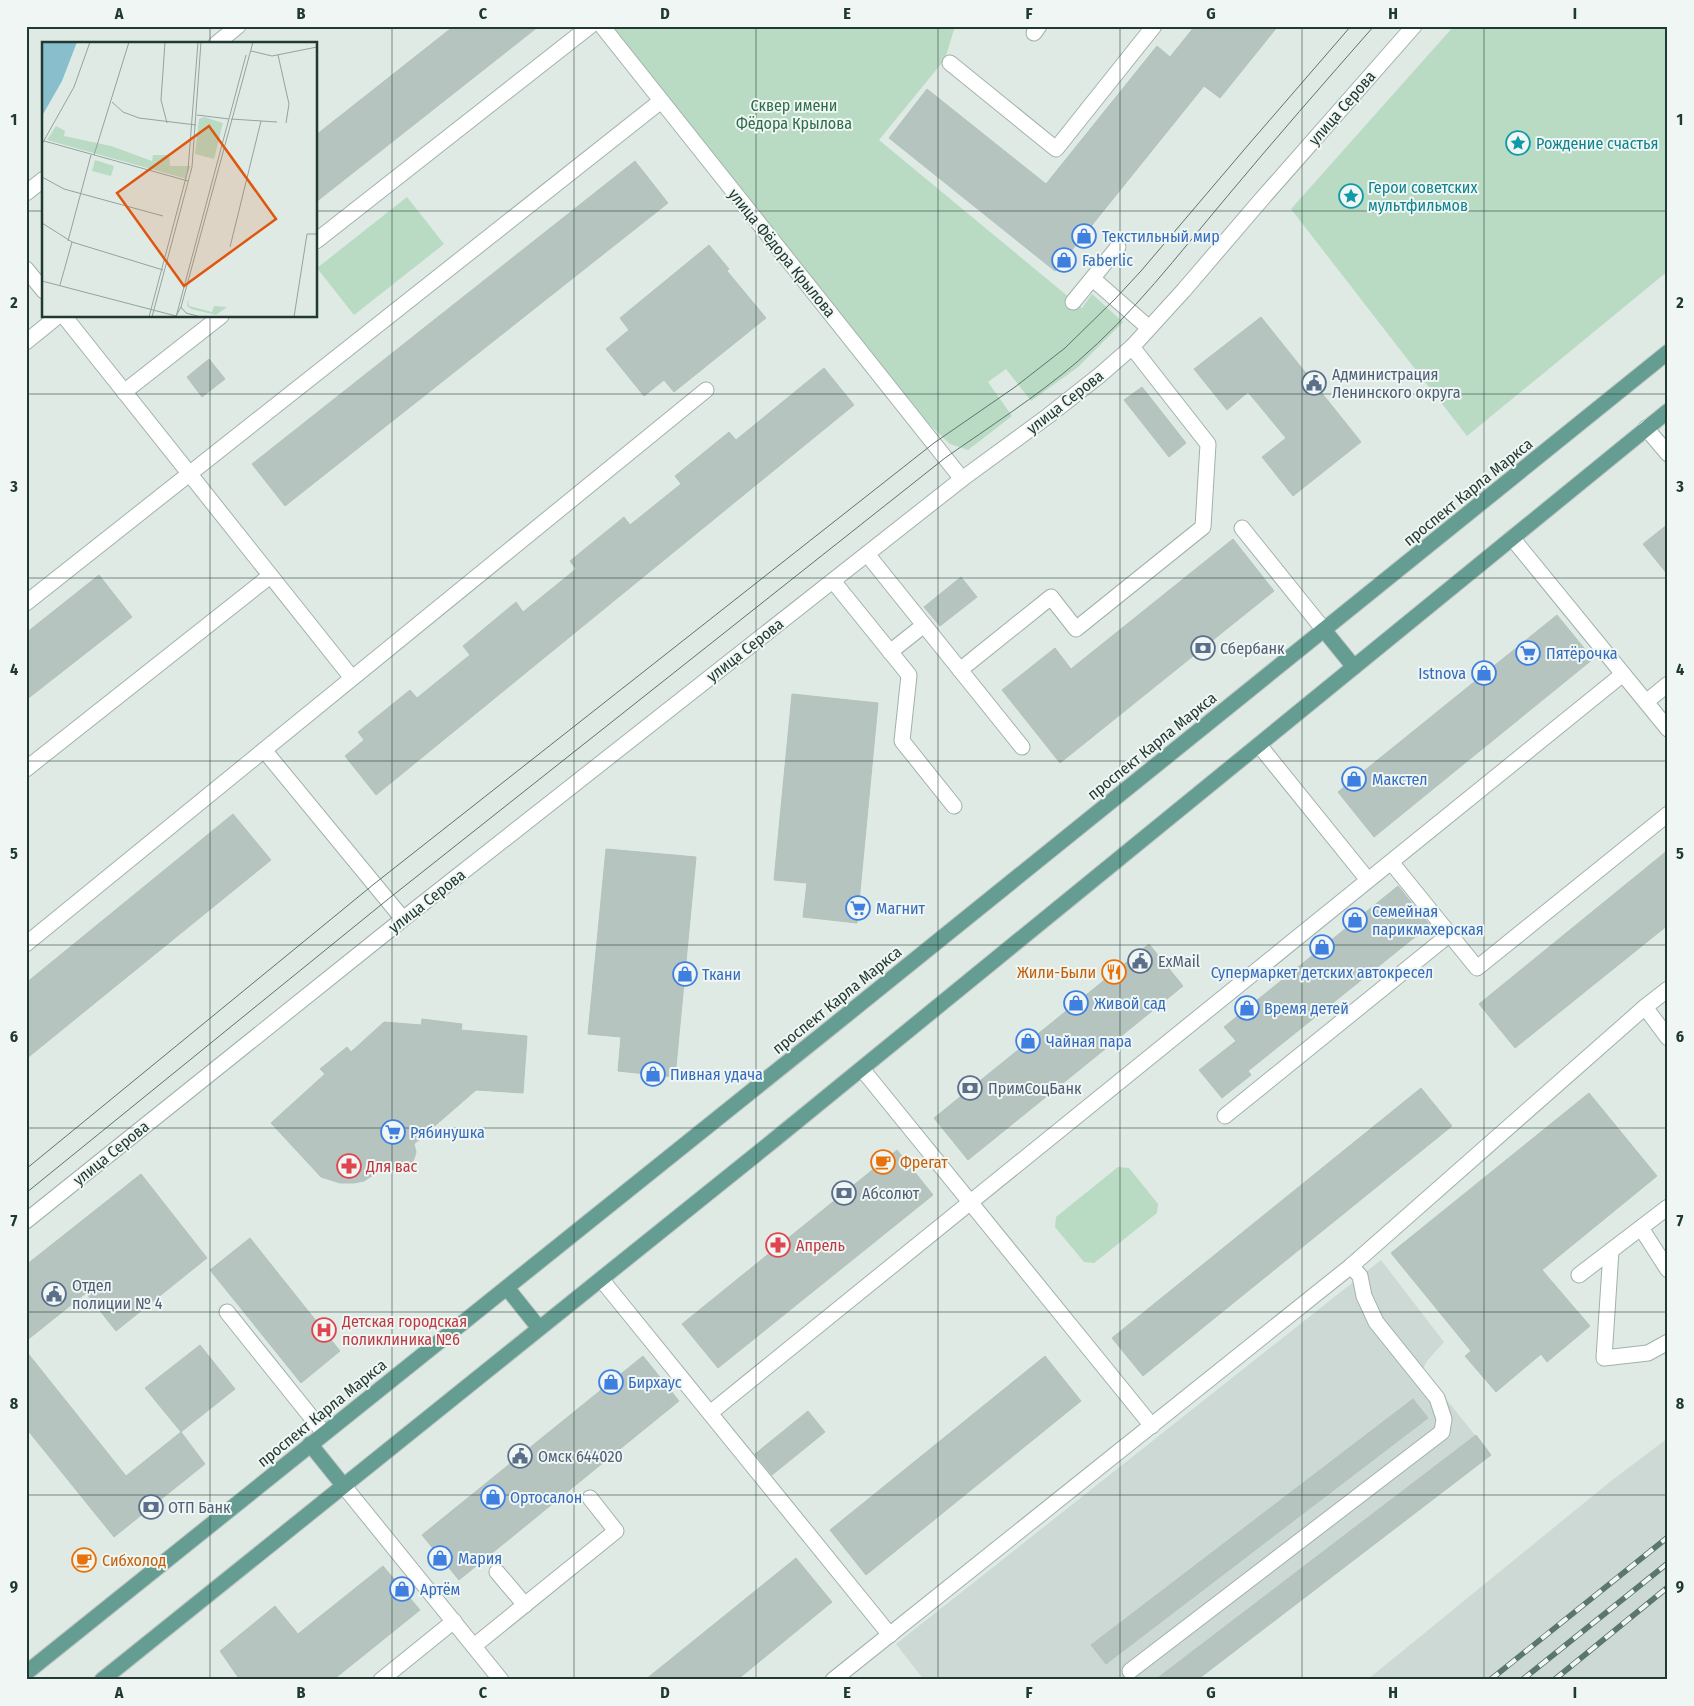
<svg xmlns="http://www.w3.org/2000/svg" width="1694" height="1706" font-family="'Fira Sans Condensed',sans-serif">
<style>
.built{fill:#cdd9d4}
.green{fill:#b9dac3}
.building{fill:#b5c4be;stroke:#b2c3bd}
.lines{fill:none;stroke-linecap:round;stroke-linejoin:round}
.minor-casing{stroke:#a2b1ac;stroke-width:17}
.major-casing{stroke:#bcc4c2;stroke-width:17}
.minor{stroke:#fff;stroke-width:15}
.major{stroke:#659d92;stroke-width:15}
.tram{stroke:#5b756f;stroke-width:1}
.rail-casing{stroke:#5b756f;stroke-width:5.5}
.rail{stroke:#eff6f3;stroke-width:4;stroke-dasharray:11;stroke-linecap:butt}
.grid{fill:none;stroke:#213933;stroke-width:1;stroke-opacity:0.55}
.labels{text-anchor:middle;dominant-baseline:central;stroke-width:4;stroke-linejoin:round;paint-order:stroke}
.park-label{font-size:16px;fill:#2d6d49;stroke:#eff6f3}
.street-label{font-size:16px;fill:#213933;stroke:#eff6f3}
.culture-label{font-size:16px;fill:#0d838f;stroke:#eff6f3;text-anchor:start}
.shop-label{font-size:16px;fill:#366cbe;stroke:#eff6f3;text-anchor:start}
.service-label{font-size:16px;fill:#4e5e75;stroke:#eff6f3;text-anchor:start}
.food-label{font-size:16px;fill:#c56008;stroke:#eff6f3;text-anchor:start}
.health-label{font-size:16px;fill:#be3a42;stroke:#eff6f3;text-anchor:start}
.inset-river{fill:none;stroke:#89bfcd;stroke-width:2.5}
.inset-road{fill:none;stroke:#93a39e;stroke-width:1}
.view{fill:#de570e;fill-opacity:0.15;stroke:#de570e;stroke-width:2.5}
.inset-edge{fill:none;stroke:#213933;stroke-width:2.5}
.neatline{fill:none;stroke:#213933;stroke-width:2}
.grid-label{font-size:16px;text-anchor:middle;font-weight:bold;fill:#213933}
</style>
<rect width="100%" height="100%" fill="#dfeae5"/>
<g class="built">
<polygon points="1381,1260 1444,1342 1427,1361 1423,1369 1426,1374 1491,1455 1197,1680 924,1680 896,1644"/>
<polygon points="1668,1438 1668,1680 1367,1680 1611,1481"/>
</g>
<g class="green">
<polygon points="610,26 955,26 945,59 879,140 1082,308 1092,294 1123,322 1078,367 1031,401 1006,369 988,382 1012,416 968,450 950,444 929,424"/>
<polygon points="1454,26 1668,26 1668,271 1467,436 1291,209"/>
<polygon points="407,197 444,244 354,315 317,268"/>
<polygon points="1118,1167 1129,1168 1158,1204 1157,1213 1094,1263 1084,1262 1055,1227 1056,1217"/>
</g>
<g class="building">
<polygon points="454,26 539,26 316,202 316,135"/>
<polygon points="1195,26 1278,26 1220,98 1204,86 1055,271 889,138 927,89 1046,184 1157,46 1170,57"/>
<polygon points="635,161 668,203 285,506 252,464"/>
<polygon points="709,245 729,269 727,271 766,318 674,392 664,380 644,396 606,349 629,330 620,318"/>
<polygon points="1261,317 1361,442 1293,496 1262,457 1286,438 1248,392 1227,410 1194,369"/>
<polygon points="209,359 225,379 202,397 187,377"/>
<polygon points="824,368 854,405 376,795 345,756 364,740 358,732 410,690 417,698 470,655 463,646 516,602 523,612 576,569 570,561 624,517 630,525 681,484 675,476 729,432 736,440"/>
<polygon points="1142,387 1186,443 1169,457 1124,400"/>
<polygon points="1668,524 1668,575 1643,544"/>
<polygon points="1233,539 1274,591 1060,763 1002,690 1055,648 1071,669"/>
<polygon points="99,575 132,617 26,700 26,633"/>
<polygon points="961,577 977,597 940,626 924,607"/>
<polygon points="1557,615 1593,659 1374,837 1338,792"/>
<polygon points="792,694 878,703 857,923 803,917 807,883 774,880"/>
<polygon points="233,814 271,860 26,1059 26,983"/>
<polygon points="606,849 696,857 675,1077 618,1071 621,1037 588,1034"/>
<polygon points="1668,850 1668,925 1515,1048 1479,1004"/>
<polygon points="1398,886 1430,925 1248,1071 1251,1075 1222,1098 1199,1070 1236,1041 1224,1027"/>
<polygon points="1149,944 1183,986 968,1160 934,1118"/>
<polygon points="422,1019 462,1024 461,1030 527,1036 523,1093 476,1090 414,1144 416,1152 414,1159 411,1165 405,1169 394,1170 385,1167 364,1181 354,1183 340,1183 321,1177 271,1123 325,1074 320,1069 347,1047 351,1052 384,1022 421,1025"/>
<polygon points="1421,1088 1452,1126 1143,1376 1112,1338"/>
<polygon points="1589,1093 1657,1176 1542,1270 1590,1326 1547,1362 1541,1354 1496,1392 1465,1356 1471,1351 1391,1253"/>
<polygon points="897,1150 933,1195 718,1368 682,1324"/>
<polygon points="141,1174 207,1258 116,1331 86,1293 26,1341 26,1265"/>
<polygon points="250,1238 340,1351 301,1383 210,1270"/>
<polygon points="200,1345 235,1389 181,1432 145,1388"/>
<polygon points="26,1351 126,1476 181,1432 205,1464 114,1537 26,1428"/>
<polygon points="643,1356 679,1401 459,1580 422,1535"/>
<polygon points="1045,1356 1081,1401 866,1575 830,1530"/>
<polygon points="1413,1399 1428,1418 1106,1664 1091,1645"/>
<polygon points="808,1411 825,1432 772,1475 755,1454"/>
<polygon points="1476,1435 1491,1455 1197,1680 1155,1680"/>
<polygon points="796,1558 832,1602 737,1680 645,1680"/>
<polygon points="383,1566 420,1610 333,1680 240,1680 220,1651 275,1606 298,1634"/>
</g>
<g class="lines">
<g class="minor-casing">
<g id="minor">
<polyline points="602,26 962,479"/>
<polyline points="1034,33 1039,26"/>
<polyline points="216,44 238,26"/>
<polyline points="950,63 1056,149 1154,26"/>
<polyline points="26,193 44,179"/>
<polyline points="316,241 590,26"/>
<polyline points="26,269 44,291"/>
<polyline points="1093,279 1149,328"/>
<polyline points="1073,302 1118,247"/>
<polyline points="64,316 352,678"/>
<polyline points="26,342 58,316"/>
<polyline points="124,392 221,316"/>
<polyline points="1646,428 1668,454"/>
<polyline points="1242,528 1324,630"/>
<polyline points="1512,538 1668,729"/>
<polyline points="867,554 1022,747"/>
<polyline points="833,581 909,675 902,741 954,806"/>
<polyline points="26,603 661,101"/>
<polyline points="890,652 924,625"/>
<polyline points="960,670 1051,597 1076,629 1203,527 1208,444 1132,347"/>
<polyline points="1646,702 1668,684"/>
<polyline points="1259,745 1368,880"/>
<polyline points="264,750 403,919"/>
<polyline points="26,769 270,576"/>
<polyline points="1391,862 1477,968 1668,814"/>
<polyline points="26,944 706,390"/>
<polyline points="1645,1007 1668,1038"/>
<polyline points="862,1069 1152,1426"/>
<polyline points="1225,1116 1450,934"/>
<polyline points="26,1221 403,919 962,479 1048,416 1100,375 1132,347 1184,290 1261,200 1414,26"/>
<polyline points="1641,1228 1668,1270"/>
<polyline points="1611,1251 1604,1358 1648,1353 1668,1342"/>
<polyline points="1579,1275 1668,1207"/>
<polyline points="601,1279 890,1635"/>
<polyline points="227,1312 324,1433"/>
<polyline points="710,1413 1623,674"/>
<polyline points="343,1485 501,1680"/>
<polyline points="497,1572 525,1605"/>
<polyline points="474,1646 616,1531 590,1498"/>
<polyline points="1130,1671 1442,1432 1444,1419 1437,1398 1376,1322 1364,1296 1360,1276 1351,1266"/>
<polyline points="381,1680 454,1621"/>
<polyline points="833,1680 1351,1266 1645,1007 1668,989"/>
</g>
</g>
<g class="major-casing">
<g id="major">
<polyline points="1324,630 1354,667"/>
<polyline points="507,1288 539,1328"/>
<polyline points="310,1444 343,1485"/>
<polyline points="26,1673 829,1029 1668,352"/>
<polyline points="102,1680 774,1140 1668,411"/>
</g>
</g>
<use href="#minor" class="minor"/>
<use href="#major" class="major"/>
<g class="tram">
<polyline points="26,1169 374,884 934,443 1015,387 1065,348 1115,299 1141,271 1249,144 1351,26"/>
<path d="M 26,1193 L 387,900 L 945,458 C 989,427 1036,397 1077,362 C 1133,314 1178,255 1225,199 C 1274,140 1324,83 1374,26"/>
</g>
<g class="rail-casing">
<g id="rail">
<polyline points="1490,1680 1668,1537"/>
<polyline points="1522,1680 1668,1563"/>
<polyline points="1554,1680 1668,1587"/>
</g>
</g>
<use href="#rail" class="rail"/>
</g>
<path class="grid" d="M 210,26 L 210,44M 392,26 L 392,1680M 574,26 L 574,1680M 756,26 L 756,1680M 938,26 L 938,1680M 1120,26 L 1120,1680M 1302,26 L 1302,1680M 1484,26 L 1484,1680M 26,211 L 44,211M 316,211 L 1668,211M 210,316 L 210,1680M 26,394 L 1668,394M 26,578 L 1668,578M 26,761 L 1668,761M 26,945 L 1668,945M 26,1128 L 1668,1128M 26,1312 L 1668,1312M 26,1495 L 1668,1495"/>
<defs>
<g id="sight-ring" transform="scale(1.25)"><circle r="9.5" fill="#eff6f3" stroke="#0f9aa8" stroke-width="1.5"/><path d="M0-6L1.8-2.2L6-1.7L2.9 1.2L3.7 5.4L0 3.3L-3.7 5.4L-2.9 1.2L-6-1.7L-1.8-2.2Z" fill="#0f9aa8"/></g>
<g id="shop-ring" transform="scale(1.25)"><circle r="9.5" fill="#eff6f3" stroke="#3f7fe0" stroke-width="1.5"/><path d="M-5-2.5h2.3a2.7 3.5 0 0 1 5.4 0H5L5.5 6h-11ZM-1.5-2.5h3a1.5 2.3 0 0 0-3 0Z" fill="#3f7fe0"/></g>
<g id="civic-ring" transform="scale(1.25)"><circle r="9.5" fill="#eff6f3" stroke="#5c6f8a" stroke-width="1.5"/><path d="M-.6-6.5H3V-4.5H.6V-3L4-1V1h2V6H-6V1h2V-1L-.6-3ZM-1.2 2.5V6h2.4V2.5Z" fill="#5c6f8a"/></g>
<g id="bank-ring" transform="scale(1.25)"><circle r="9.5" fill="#eff6f3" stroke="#5c6f8a" stroke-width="1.5"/><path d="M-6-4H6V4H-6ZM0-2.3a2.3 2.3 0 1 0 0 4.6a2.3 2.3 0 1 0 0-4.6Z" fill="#5c6f8a"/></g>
<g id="supermarket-ring" transform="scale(1.25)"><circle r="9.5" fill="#eff6f3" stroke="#3f7fe0" stroke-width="1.5"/><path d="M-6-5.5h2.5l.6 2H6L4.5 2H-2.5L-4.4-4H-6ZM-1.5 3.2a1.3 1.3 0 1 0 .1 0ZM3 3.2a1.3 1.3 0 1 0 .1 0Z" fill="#3f7fe0"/></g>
<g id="restaurant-ring" transform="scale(1.25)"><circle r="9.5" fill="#eff6f3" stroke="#e8710a" stroke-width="1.5"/><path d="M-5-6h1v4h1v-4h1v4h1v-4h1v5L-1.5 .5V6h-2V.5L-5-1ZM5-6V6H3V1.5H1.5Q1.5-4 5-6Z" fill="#e8710a"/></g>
<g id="cafe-ring" transform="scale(1.25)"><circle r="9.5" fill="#eff6f3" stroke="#e8710a" stroke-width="1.5"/><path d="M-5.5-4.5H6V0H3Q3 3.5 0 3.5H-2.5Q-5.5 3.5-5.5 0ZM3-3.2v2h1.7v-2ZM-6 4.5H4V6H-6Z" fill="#e8710a"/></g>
<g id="pharmacy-ring" transform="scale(1.25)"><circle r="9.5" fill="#eff6f3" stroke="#e0444e" stroke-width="1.5"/><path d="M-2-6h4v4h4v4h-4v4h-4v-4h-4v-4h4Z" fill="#e0444e"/></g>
<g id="hospital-ring" transform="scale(1.25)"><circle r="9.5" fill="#eff6f3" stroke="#e0444e" stroke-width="1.5"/><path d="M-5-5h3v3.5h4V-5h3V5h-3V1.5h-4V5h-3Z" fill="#e0444e"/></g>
</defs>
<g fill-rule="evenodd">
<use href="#sight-ring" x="1518" y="143"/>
<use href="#sight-ring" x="1351" y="196"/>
<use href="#shop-ring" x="1084" y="236"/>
<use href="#shop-ring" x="1064" y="260"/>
<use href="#civic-ring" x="1314" y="383"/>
<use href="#bank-ring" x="1203" y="648"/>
<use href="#supermarket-ring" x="1528" y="653"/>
<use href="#shop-ring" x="1484" y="673"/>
<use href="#shop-ring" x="1354" y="779"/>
<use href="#supermarket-ring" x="858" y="908"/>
<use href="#shop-ring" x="1355" y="920"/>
<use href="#shop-ring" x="1322" y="947"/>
<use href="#civic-ring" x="1140" y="961"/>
<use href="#restaurant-ring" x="1114" y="972"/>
<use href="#shop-ring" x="685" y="974"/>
<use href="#shop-ring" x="1076" y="1003"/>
<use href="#shop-ring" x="1247" y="1008"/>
<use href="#shop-ring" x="1028" y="1041"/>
<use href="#shop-ring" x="653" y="1074"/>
<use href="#bank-ring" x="970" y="1088"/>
<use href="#supermarket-ring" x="393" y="1132"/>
<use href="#cafe-ring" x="883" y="1162"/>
<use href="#pharmacy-ring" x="349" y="1166"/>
<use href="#bank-ring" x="844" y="1193"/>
<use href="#pharmacy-ring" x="778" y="1245"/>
<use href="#civic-ring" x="54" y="1294"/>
<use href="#hospital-ring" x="324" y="1330"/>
<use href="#shop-ring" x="611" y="1382"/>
<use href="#civic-ring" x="520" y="1456"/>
<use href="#shop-ring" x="493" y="1497"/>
<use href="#bank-ring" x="151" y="1507"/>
<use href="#shop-ring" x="440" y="1558"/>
<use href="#cafe-ring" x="84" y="1560"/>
<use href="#shop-ring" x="402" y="1589"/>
</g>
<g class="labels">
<g class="park-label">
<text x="794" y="105">Сквер имени<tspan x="794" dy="18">Фёдора Крылова</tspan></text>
</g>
<g class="street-label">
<text transform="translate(1342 108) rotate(-49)">улица Серова</text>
<text transform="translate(782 253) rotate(51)">улица Фёдора Крылова</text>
<text transform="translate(1065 402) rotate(-38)">улица Серова</text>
<text transform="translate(1468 492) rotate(-39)">проспект Карла Маркса</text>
<text transform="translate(745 650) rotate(-38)">улица Серова</text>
<text transform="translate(1152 746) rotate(-39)">проспект Карла Маркса</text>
<text transform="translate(427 901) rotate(-38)">улица Серова</text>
<text transform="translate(837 1000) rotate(-39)">проспект Карла Маркса</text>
<text transform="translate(111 1153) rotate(-39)">улица Серова</text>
<text transform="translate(322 1413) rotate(-39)">проспект Карла Маркса</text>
</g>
<g class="culture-label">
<text x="1536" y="143">Рождение счастья</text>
<text x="1368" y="187">Герои советских<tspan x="1368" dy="18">мультфильмов</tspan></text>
</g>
<g class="shop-label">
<text x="1102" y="236">Текстильный мир</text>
<text x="1082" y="260">Faberlic</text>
<text x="1546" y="653">Пятёрочка</text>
<text x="1466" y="673" text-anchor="end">Istnova</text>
<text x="1372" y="779">Макстел</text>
<text x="876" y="908">Магнит</text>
<text x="1372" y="911">Семейная<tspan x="1372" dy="18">парикмахерская</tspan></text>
<text x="1322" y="972" text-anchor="middle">Супермаркет детских автокресел</text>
<text x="702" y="974">Ткани</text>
<text x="1094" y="1003">Живой сад</text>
<text x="1264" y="1008">Время детей</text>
<text x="1046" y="1041">Чайная пара</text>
<text x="670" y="1074">Пивная удача</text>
<text x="410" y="1132">Рябинушка</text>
<text x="628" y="1382">Бирхаус</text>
<text x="510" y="1497">Ортосалон</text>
<text x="458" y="1558">Мария</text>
<text x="420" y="1589">Артём</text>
</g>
<g class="service-label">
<text x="1332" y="374">Администрация<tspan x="1332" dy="18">Ленинского округа</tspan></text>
<text x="1220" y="648">Сбербанк</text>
<text x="1158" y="961">ExMail</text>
<text x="988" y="1088">ПримСоцБанк</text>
<text x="862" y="1193">Абсолют</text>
<text x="72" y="1285">Отдел<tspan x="72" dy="18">полиции № 4</tspan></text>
<text x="538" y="1456">Омск 644020</text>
<text x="168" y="1507">ОТП Банк</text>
</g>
<g class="food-label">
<text x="1096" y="972" text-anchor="end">Жили-Были</text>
<text x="900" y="1162">Фрегат</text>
<text x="102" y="1560">Сибхолод</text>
</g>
<g class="health-label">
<text x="366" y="1166">Для вас</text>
<text x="796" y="1245">Апрель</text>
<text x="342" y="1321">Детская городская<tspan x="342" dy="18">поликлиника №6</tspan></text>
</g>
</g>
<g transform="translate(42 42)">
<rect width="275" height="275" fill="#dfeae5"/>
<path d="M 162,75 L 181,81 L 172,117 L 153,112 L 157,77 ZM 14,84 L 23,89 L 22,94 L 69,104 L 110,119 L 111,113 L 127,113 L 128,124 L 149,124 L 144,133 L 145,137 L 5,98 ZM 53,118 L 72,124 L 69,134 L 50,129 ZM 146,257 L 147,264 L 170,270 L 172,264 L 185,265 L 174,273 L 149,267 L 145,264 Z" fill="#b9dac3"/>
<path d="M 0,0 L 35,0 L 20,39 L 0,74 Z" fill="#89bfcd"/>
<path class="inset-river" d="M 0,31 L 10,0"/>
<path class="inset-road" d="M 123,0 L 119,58 L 125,81M 209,9 L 230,14 L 275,5M 236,13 L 247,62 L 244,81M 70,60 L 81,70 L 97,76 L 154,83M 155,73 L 187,77M 189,77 L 235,80M 2,99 L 146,139M 0,102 L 32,45 L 48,0M 52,113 L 87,0M 0,135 L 22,147 L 121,174M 0,181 L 30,200 L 121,228M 26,199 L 49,113M 188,205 L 219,79M 0,239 L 134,274M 18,243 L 30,200M 139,265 L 144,271 L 159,275M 134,274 L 139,265 L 211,0M 107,275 L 146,128 L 156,0M 110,275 L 150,125 L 159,0M 134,275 L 204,13M 252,275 L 265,192 L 275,192"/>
<path class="view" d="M 167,84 L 234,177 L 142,244 L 75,151 Z"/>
<rect width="275" height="275" class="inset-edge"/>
</g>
<rect width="1694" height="1706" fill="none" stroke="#eff6f3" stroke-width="55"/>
<rect x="28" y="28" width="1638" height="1650" class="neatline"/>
<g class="grid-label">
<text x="119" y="19">A</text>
<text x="301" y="19">B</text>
<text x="483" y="19">C</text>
<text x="665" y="19">D</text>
<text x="847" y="19">E</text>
<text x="1029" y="19">F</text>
<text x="1211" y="19">G</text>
<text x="1393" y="19">H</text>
<text x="1575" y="19">I</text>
<text x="14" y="125">1</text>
<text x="1680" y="125">1</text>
<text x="14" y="308">2</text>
<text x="1680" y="308">2</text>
<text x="14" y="492">3</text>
<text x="1680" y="492">3</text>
<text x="14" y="675">4</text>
<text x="1680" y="675">4</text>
<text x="14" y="859">5</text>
<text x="1680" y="859">5</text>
<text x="14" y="1042">6</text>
<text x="1680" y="1042">6</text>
<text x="14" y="1226">7</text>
<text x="1680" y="1226">7</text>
<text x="14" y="1409">8</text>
<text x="1680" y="1409">8</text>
<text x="14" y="1592">9</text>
<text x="1680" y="1592">9</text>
<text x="119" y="1698">A</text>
<text x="301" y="1698">B</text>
<text x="483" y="1698">C</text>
<text x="665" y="1698">D</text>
<text x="847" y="1698">E</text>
<text x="1029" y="1698">F</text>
<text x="1211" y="1698">G</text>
<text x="1393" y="1698">H</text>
<text x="1575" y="1698">I</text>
</g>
</svg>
